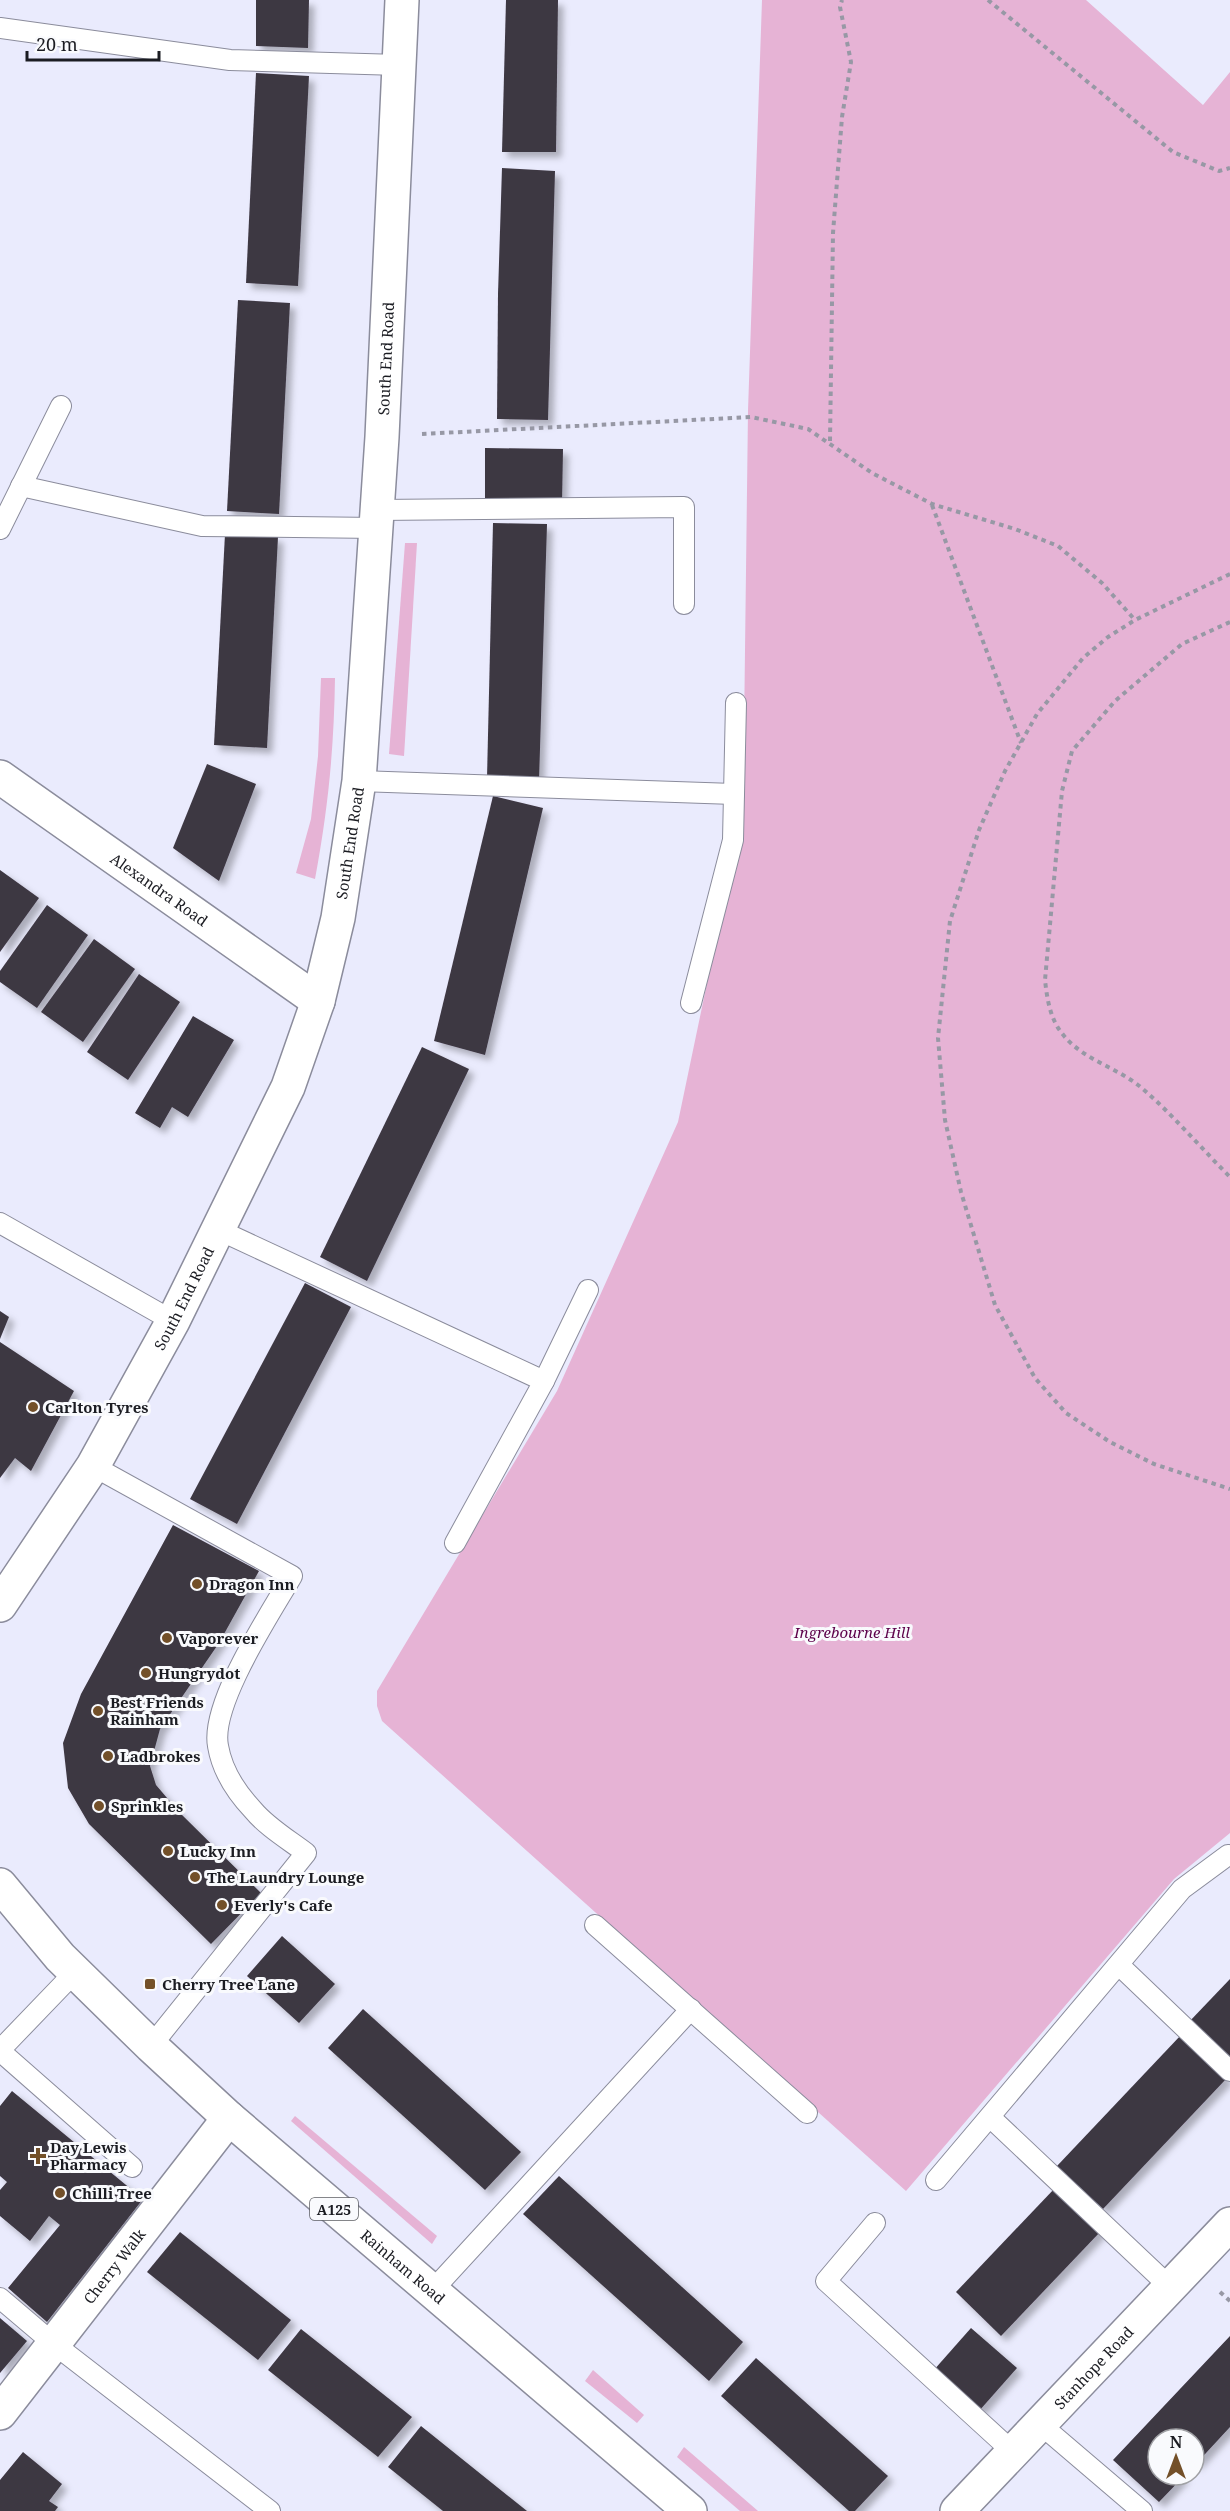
<svg xmlns="http://www.w3.org/2000/svg" width="1230" height="2511" font-family="'Noto Serif',serif">
<style>
.green{fill:#e6b3d5}
.building{fill:#3e3743;filter:url(#shadow)}
.lines{fill:none;stroke-linecap:round;stroke-linejoin:round}
.service-casing{stroke:#8b8c9c;stroke-width:22}
.minor-casing{stroke:#8b8c9c;stroke-width:36}
.tertiary-casing{stroke:#8b8c9c;stroke-width:36}
.primary-casing{stroke:#8b8c9c;stroke-width:36}
.path{stroke:#9798a5;stroke-width:4;stroke-dasharray:4.5 4.5;stroke-linecap:butt}
.service{stroke:#fff;stroke-width:20}
.minor{stroke:#fff;stroke-width:33}
.tertiary{stroke:#fff;stroke-width:33}
.primary{stroke:#fff;stroke-width:33}
.poi-dot{fill:#735029;stroke:#f9fafd;stroke-width:2}
.labels{text-anchor:middle;dominant-baseline:central;stroke-width:6;stroke-linejoin:round;paint-order:stroke}
.shield{fill:#f9fafd;stroke:#5e5f64;stroke-width:1.5}
.shield-label{font-size:14px;font-weight:bold;fill:#1b1c22}
.street-label{font-size:15px;fill:#1b1c22;stroke:#f9fafd}
.poi-label{font-size:15px;font-weight:bold;fill:#1b1c22;stroke:#f9fafd;text-anchor:start}
.park-label{font-size:15px;font-style:italic;fill:#5d024b;stroke:#f9fafd}
</style>
<defs>
<filter id="shadow"><feDropShadow dx="5.5" dy="5.5" stdDeviation="3" flood-color="#0004"/></filter>
</defs>
<rect width="100%" height="100%" fill="#eaebfd"/>
<g class="green">
<polygon points="762,0 1086,0 1203,105 1230,72 1230,1833 1174,1879 906,2191 382,1721 377,1706 377,1691 557,1391 678,1122 743,811 748,411"/>
<polygon points="405,543 417,543 404,756 389,754"/>
<path d="M 321,678 L 335,678 C 334,749 328,810 315,879 L 296,873 L 311,819 L 318,756 Z"/>
<polygon points="295,2116 437,2236 432,2244 291,2121"/>
<polygon points="593,2370 644,2415 637,2423 585,2381"/>
<polygon points="684,2447 758,2511 740,2511 677,2457"/>
</g>
<g class="building">
<polygon points="256,0 309,0 308,48 256,46"/>
<polygon points="506,0 558,0 556,152 502,152"/>
<polygon points="256,73 309,76 298,286 246,283"/>
<polygon points="502,168 555,171 548,420 497,419 498,294"/>
<polygon points="238,300 290,303 279,514 227,511"/>
<polygon points="485,448 563,449 562,504 485,504"/>
<polygon points="493,523 547,524 539,780 487,778"/>
<polygon points="225,534 278,537 267,748 214,745"/>
<polygon points="207,764 256,784 219,881 173,848"/>
<polygon points="493,796 543,808 485,1055 434,1041"/>
<polygon points="0,870 39,898 0,952"/>
<polygon points="47,905 88,935 37,1008 0,982 0,971"/>
<polygon points="94,939 135,969 83,1042 41,1012"/>
<polygon points="139,974 180,1002 128,1080 87,1052"/>
<polygon points="193,1016 234,1040 188,1117 172,1107 160,1128 135,1113"/>
<polygon points="422,1047 469,1069 367,1281 320,1257"/>
<polygon points="305,1283 351,1307 237,1524 190,1499"/>
<polygon points="0,1311 9,1317 0,1339"/>
<polygon points="0,1342 74,1391 31,1471 15,1458 0,1478"/>
<polygon points="173,1525 259,1571 219,1643 160,1729 150,1766 156,1785 179,1812 261,1893 211,1944 89,1824 68,1788 63,1743 81,1694"/>
<polygon points="282,1936 335,1984 299,2023 247,1976"/>
<polygon points="1230,1979 1230,2062 1188,2023"/>
<polygon points="363,2009 521,2152 485,2190 328,2048"/>
<polygon points="1181,2035 1227,2078 1103,2209 1057,2166"/>
<polygon points="12,2091 143,2199 47,2322 8,2288 60,2225 49,2216 30,2241 0,2216 0,2190 7,2182 0,2176 0,2106"/>
<polygon points="559,2176 743,2342 709,2381 523,2214"/>
<polygon points="1055,2188 1101,2231 1001,2336 956,2292"/>
<polygon points="180,2232 291,2320 258,2360 147,2272"/>
<polygon points="0,2318 27,2341 0,2373"/>
<polygon points="971,2328 1017,2368 979,2411 933,2371"/>
<polygon points="301,2329 412,2417 378,2457 268,2370"/>
<polygon points="1230,2336 1230,2427 1194,2466 1194,2439 1158,2439 1158,2475 1185,2475 1159,2502 1113,2460"/>
<polygon points="756,2358 888,2476 855,2511 849,2511 721,2396"/>
<polygon points="421,2426 477,2471 527,2511 443,2511 388,2467"/>
<polygon points="23,2452 62,2484 49,2501 58,2507 55,2511 0,2511 0,2480"/>
</g>
<g class="lines">
<g class="service-casing">
<g id="service">
<polyline points="0,28 230,60 399,65"/>
<polyline points="21,486 202,526 377,528"/>
<polyline points="378,510 684,507 684,604"/>
<polyline points="0,529 61,406"/>
<polyline points="359,781 734,794"/>
<polyline points="691,1003 733,840 736,703"/>
<polyline points="0,1223 173,1321"/>
<polyline points="219,1230 544,1381"/>
<path d="M 93,1466 L 292,1576 C 270,1614 210,1704 218,1746 C 222,1770 237,1793 253,1810 C 267,1827 289,1840 306,1853 L 151,2046"/>
<polyline points="455,1543 544,1381 588,1290"/>
<polyline points="595,1925 807,2113"/>
<polyline points="1119,1965 1230,2071"/>
<polyline points="0,2050 75,1972"/>
<polyline points="0,2051 132,2167"/>
<polyline points="990,2117 1170,2287"/>
<polyline points="936,2180 1182,1889 1228,1855"/>
<polyline points="875,2223 826,2281 1013,2452"/>
<polyline points="431,2292 691,2009"/>
<polyline points="0,2298 54,2344 270,2511"/>
<polyline points="1040,2424 1142,2511"/>
</g>
</g>
<g class="minor-casing">
<g id="minor">
<path id="s1" d="M 0,777 L 318,1001"/>
<path id="s2" d="M 0,2413 L 229,2118"/>
<path id="s3" d="M 957,2511 L 1230,2224"/>
</g>
</g>
<g class="tertiary-casing">
<g id="tertiary">
<path id="s4" d="M 0,1605 L 93,1466 L 173,1321 L 288,1087 L 318,1001 L 338,918 L 359,781 L 382,437 L 402,0"/>
</g>
</g>
<g class="primary-casing">
<g id="primary">
<path id="s5" d="M 0,1885 L 60,1957 L 151,2046 L 229,2118 L 690,2511"/>
</g>
</g>
<g class="path">
<polyline points="988,0 1173,152 1219,171 1230,168"/>
<polyline points="422,434 751,417 808,429 872,473 932,504 1015,529 1058,546 1102,583 1135,620"/>
<polyline points="830,441 833,233 842,117 851,62 840,7 842,0"/>
<polyline points="932,505 1021,743"/>
<polyline points="1230,574 1135,620 1108,637 1083,658 1037,714 1005,771 979,830 950,921 938,1038 945,1120 961,1192 995,1305 1035,1378 1066,1413 1110,1442 1154,1464 1230,1489"/>
<path d="M 1230,622 L 1182,644 L 1115,701 L 1072,751 L 1062,791 L 1045,980 C 1047,998 1050,1018 1061,1032 C 1081,1060 1118,1067 1143,1089 C 1174,1116 1201,1148 1230,1177"/>
<polyline points="1220,2292 1230,2301"/>
</g>
<use href="#service" class="service"/>
<use href="#minor" class="minor"/>
<use href="#tertiary" class="tertiary"/>
<use href="#primary" class="primary"/>
</g>
<g class="poi-dot">
<circle cx="33" cy="1407" r="6"/>
<circle cx="197" cy="1584" r="6"/>
<circle cx="167" cy="1638" r="6"/>
<circle cx="146" cy="1673" r="6"/>
<circle cx="98" cy="1711" r="6"/>
<circle cx="108" cy="1756" r="6"/>
<circle cx="99" cy="1806" r="6"/>
<circle cx="168" cy="1851" r="6"/>
<circle cx="195" cy="1877" r="6"/>
<circle cx="222" cy="1905" r="6"/>
<rect x="144" y="1978" width="12" height="12" rx="3"/>
<path d="M35 2147h6v6h6v6h-6v6h-6v-6h-6v-6h6z"/>
<circle cx="60" cy="2193" r="6"/>
</g>
<g class="labels">
<rect class="shield" x="310" y="2198" width="48" height="22" rx="4.5"/>
<g class="shield-label">
<text x="334" y="2209">A125</text>
</g>
<g class="street-label">
<text stroke="none"><textPath href="#s4" startOffset="1332">South End Road</textPath></text>
<text stroke="none"><textPath href="#s4" startOffset="846">South End Road</textPath></text>
<text stroke="none"><textPath href="#s1" startOffset="195">Alexandra Road</textPath></text>
<text stroke="none"><textPath href="#s4" startOffset="358">South End Road</textPath></text>
<text stroke="none"><textPath href="#s2" startOffset="186">Cherry Walk</textPath></text>
<text stroke="none"><textPath href="#s5" startOffset="556">Rainham Road</textPath></text>
<text stroke="none"><textPath href="#s3" startOffset="198">Stanhope Road</textPath></text>
</g>
<g class="poi-label">
<text x="45" y="1407">Carlton Tyres</text>
<text x="209" y="1584">Dragon Inn</text>
<text x="179" y="1638">Vaporever</text>
<text x="158" y="1673">Hungrydot</text>
<text x="110" y="1702">Best Friends<tspan x="110" dy="17">Rainham</tspan></text>
<text x="120" y="1756">Ladbrokes</text>
<text x="111" y="1806">Sprinkles</text>
<text x="180" y="1851">Lucky Inn</text>
<text x="207" y="1877">The Laundry Lounge</text>
<text x="234" y="1905">Everly's Cafe</text>
<text x="162" y="1984">Cherry Tree Lane</text>
<text x="50" y="2147">Day Lewis<tspan x="50" dy="17">Pharmacy</tspan></text>
<text x="72" y="2193">Chilli Tree</text>
</g>
<g class="park-label">
<text x="852" y="1632">Ingrebourne Hill</text>
</g>
</g>
<g transform="translate(1176 2457)"><circle r="28" fill="#f9fafd" stroke="#a0a1a5" stroke-width="1.5"/>
<path d="M0-4.5L10 22L0 15L-10 22Z" fill="#735029"/>
<text y="-9" font-size="16" font-weight="bold" text-anchor="middle" fill="#1b1c22">N</text>
</g>
<path d="M27 51v9h132v-9" fill="none" stroke="#1b1c22" stroke-width="3"/>
<text x="36" y="51" font-size="18" fill="#1b1c22" stroke="#f9fafd" stroke-width="4.5" paint-order="stroke">20 m</text>
</svg>
